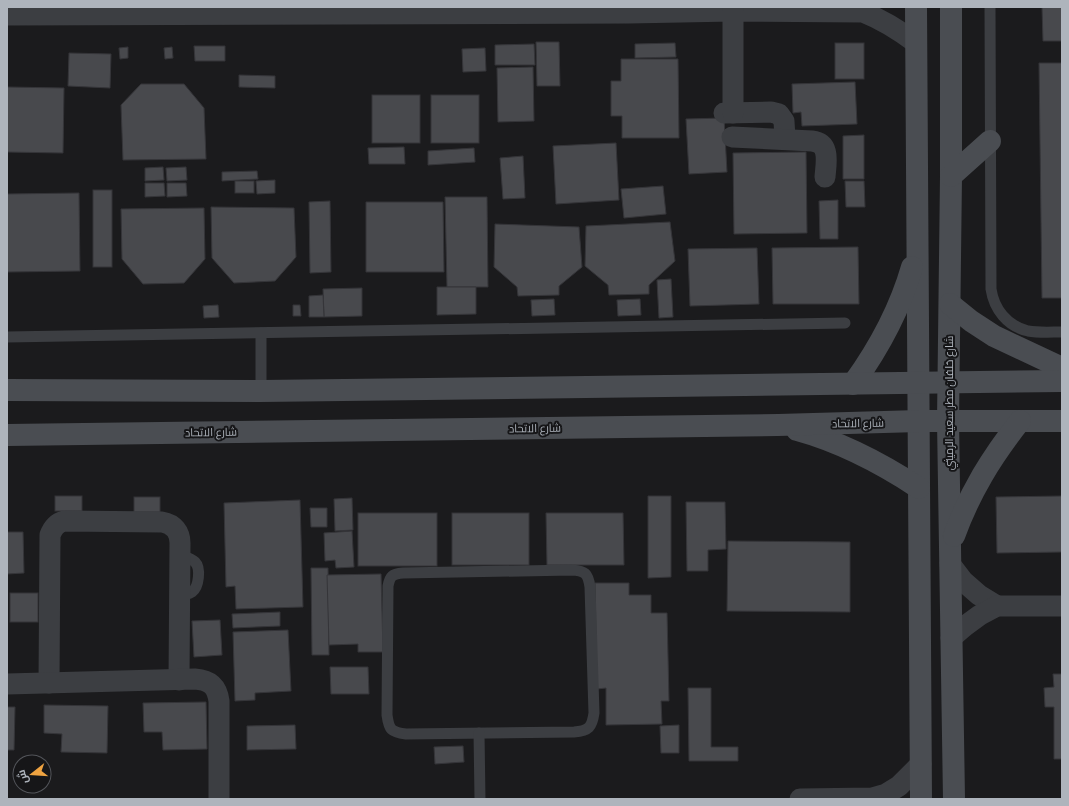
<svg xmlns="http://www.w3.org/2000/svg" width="1069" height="806" font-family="'Public Sans',Cairo,sans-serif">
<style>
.building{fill:#48494d;stroke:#353539}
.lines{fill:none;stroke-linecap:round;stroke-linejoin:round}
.lane{stroke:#3c3e42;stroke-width:11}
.street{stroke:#3c3e42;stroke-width:21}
.secondary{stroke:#4a4d52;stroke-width:22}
.labels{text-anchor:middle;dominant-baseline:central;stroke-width:4;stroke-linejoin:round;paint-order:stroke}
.street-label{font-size:11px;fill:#aeb4bc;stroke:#161618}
</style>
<rect width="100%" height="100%" fill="#1b1b1d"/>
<g class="building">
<polygon points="1042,7 1062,7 1062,41 1043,41"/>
<polygon points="536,42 559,42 560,86 537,86"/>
<polygon points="675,43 676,57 635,58 635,44"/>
<rect x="835" y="43" width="29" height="36"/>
<polygon points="534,44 535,65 495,65 495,45"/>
<polygon points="194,46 225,46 225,61 195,61"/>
<polygon points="128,47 128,58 120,59 119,48"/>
<polygon points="172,47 173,58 165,59 164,48"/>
<polygon points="485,48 486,71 463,72 462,49"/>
<polygon points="69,53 111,54 110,88 68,86"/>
<polygon points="621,59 678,59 679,138 622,138 622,116 611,116 611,81 621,81"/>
<polygon points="1039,63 1062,63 1062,298 1042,298"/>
<polygon points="533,67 534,121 498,122 497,68"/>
<polygon points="239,75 275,76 275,88 239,87"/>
<polygon points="855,82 857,124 802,126 801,112 793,113 792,84"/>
<polygon points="141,84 184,84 204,108 206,159 123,160 121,105"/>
<polygon points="7,87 64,88 63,153 7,152"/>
<rect x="372" y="95" width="48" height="48"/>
<rect x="431" y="95" width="48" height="48"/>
<polygon points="724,118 727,172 689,174 686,119"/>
<polygon points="864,135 864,179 843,179 843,136"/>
<polygon points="616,143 619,200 556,204 553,146"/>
<polygon points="404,147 405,164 369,164 368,148"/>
<polygon points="474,148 475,162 428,165 428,151"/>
<polygon points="806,152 807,233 734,234 733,153"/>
<polygon points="523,156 525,198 503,199 500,158"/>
<polygon points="163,167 164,180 145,181 145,168"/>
<polygon points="186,167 187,180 167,181 166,168"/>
<polygon points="257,171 258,179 222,181 222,172"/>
<polygon points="275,180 275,193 257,194 256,181"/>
<rect x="235" y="181" width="19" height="12"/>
<polygon points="845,181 864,181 865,207 846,207"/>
<polygon points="145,183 164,183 165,196 145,197"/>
<polygon points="167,183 186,183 187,196 167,197"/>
<polygon points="663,186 666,214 624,218 621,189"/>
<rect x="93" y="190" width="19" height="77"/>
<polygon points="79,193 80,271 7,272 7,194"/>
<polygon points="445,197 487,197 488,287 447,287"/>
<polygon points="838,200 838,239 820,239 819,201"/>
<polygon points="330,201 331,272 310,273 309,202"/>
<polygon points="366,202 443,202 444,272 366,272"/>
<polygon points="211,207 294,208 296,257 275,281 234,283 212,258"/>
<polygon points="204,208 205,259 184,283 143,284 122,259 121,209"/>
<polygon points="670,222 675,261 649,285 649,294 609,295 608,285 585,266 586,226"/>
<polygon points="495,224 579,227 582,267 559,286 559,295 518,296 517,287 494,267"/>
<polygon points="858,247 859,304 773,304 772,248"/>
<polygon points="757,248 759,304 690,306 688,249"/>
<polygon points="671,279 673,317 659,318 657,280"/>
<polygon points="437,287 476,287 476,314 437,315"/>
<polygon points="362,288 362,316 324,317 323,289"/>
<polygon points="323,295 324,317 309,317 309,296"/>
<polygon points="554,299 555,315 532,316 531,300"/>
<polygon points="640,299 641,315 618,316 617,300"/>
<polygon points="218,305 219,317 204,318 203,306"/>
<polygon points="293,305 300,305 301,316 293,316"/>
<rect x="55" y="496" width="27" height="15"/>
<polygon points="648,496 671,496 671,577 648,578"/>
<polygon points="1062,496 1062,552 997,553 996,497"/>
<rect x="134" y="497" width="26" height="15"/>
<polygon points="352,498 353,530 335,531 334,499"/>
<polygon points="300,500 303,607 236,609 235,586 226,587 224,503"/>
<polygon points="686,502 725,502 726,549 708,550 708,571 687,571"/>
<polygon points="310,508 327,508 327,527 311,527"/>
<rect x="358" y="513" width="79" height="53"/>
<rect x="452" y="513" width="77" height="52"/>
<polygon points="546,513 623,513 624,565 547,565"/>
<polygon points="352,531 354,567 336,568 335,560 325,561 324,533"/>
<polygon points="7,532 23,532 24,573 7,574"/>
<polygon points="728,541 850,542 850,612 727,611"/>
<polygon points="311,568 328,568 329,655 312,655"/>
<polygon points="381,574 383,652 358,652 358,644 329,645 327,575"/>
<polygon points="595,583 629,583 629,595 651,595 651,613 667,613 669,701 661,701 662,724 606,725 606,688 597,689"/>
<rect x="10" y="593" width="28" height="29"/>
<polygon points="280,612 280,626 233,628 232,614"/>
<polygon points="220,620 222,655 194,657 192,621"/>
<polygon points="288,630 291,691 255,693 255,700 235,701 233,632"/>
<polygon points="330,667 368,667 369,694 331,694"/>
<polygon points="1053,674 1062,674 1062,759 1054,759 1054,707 1045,707 1044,688 1054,687"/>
<polygon points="688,688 711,688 711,747 738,747 738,761 689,761"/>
<polygon points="206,702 207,749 163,750 162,732 144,732 143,703"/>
<polygon points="44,705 108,706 107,753 61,752 62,734 44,733"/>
<polygon points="7,707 15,707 14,750 7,750"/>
<polygon points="295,725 296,749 247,750 247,726"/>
<polygon points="679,725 679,753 661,753 660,726"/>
<polygon points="463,746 464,762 435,764 434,747"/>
</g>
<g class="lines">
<g class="lane">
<path d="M 990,7 L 991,289 C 994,309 1007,326 1028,331 C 1039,333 1051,332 1062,332"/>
<polyline points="261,333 261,391"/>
<polyline points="7,337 845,323"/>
<path d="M 572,570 C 585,571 588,573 590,587 L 594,713 C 592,727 589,731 574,732 L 406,734 C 391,732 389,730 387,715 L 388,586 C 390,576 392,574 403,573 Z"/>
<path d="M 180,595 C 184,595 189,594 192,592 C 199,587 201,568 195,562 C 191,558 185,557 180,555"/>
<polyline points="479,733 480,799"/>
</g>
<g class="street">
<path d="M 7,15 L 629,13 L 733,11 L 863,12 C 883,20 899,30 916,43"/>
<polyline points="724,113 771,112 779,114 784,121 785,139"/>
<polyline points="733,113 733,11"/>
<path d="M 732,137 L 812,141 C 831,143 826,163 825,177"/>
<polyline points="950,564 963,581 979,595 997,606"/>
<polyline points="951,638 965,626 980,615 997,606 1062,606"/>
<path d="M 49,683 L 50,535 C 53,527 57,523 64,521 L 162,522 C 174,524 180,532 180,543 L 179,680"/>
<path d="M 7,684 L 195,679 C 210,680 217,686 219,701 L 219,799"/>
<polyline points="800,799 872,798 886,794 899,786 921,764"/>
</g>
<g class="secondary">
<polyline points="916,7 921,799"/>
<polyline points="951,7 951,176 948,421 954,799"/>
<polyline points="951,176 990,141"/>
<polyline points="950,304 971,321 994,336 1062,368"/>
<path d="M 853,384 C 879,348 900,309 912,267"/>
<polyline points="7,390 261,391 1062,381"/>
<path d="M 797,430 C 841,442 881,463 919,488"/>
<polyline points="7,435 778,425 919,421 1062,421"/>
<path d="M 954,536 C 970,492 991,458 1020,421"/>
</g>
</g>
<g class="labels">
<g class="street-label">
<text transform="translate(949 403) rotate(-90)">شارع خلفان مطر سعيد الرميثي</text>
<text transform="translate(858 423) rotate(-1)">شارع الاتحاد</text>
<text transform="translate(535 428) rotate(-1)">شارع الاتحاد</text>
<text transform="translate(211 432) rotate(-1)">شارع الاتحاد</text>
</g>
</g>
<rect width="1069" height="806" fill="none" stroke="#aeb4bc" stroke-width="16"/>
<g transform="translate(32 774) rotate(253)"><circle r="19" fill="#161618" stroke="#53555a"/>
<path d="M0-3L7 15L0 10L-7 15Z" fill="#efa341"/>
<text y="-6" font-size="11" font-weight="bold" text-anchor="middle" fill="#aeb4bc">ش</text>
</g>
</svg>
